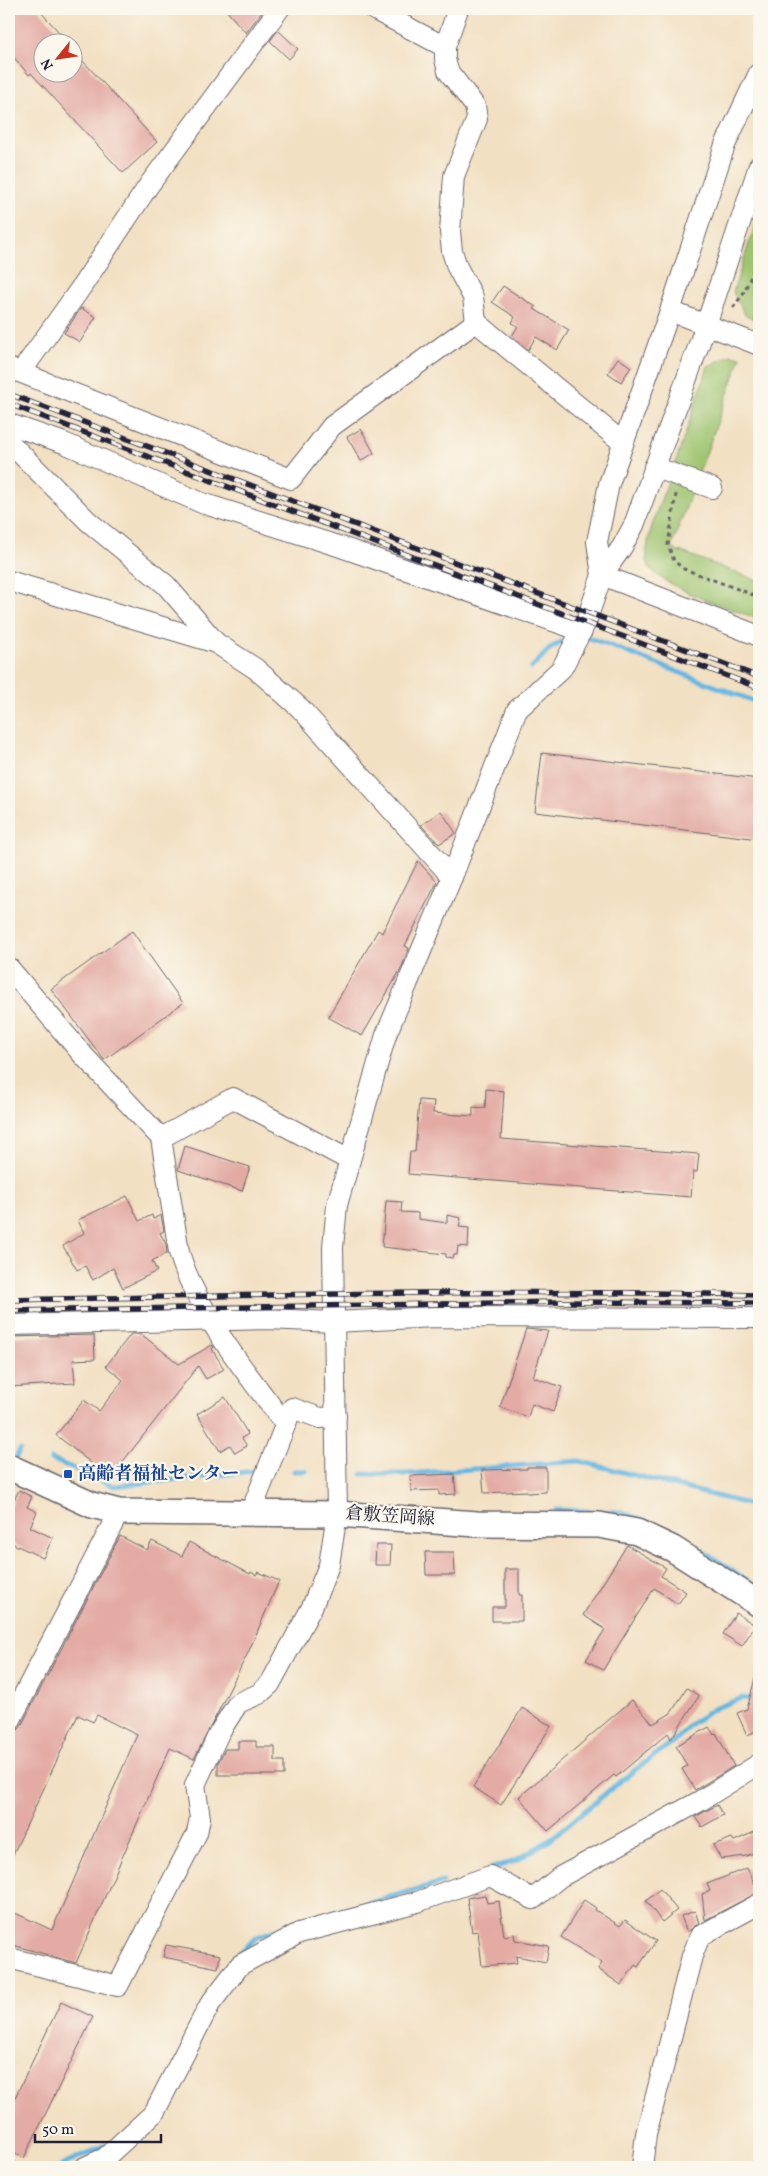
<svg xmlns="http://www.w3.org/2000/svg" width="768" height="2176" font-family="Vollkorn,'Noto Serif JP',serif">
<style>
.green{fill:#9fc46f;stroke:#607355}
.lines{fill:none;stroke-linecap:round;stroke-linejoin:round}
.stream{stroke:#65b7e1;stroke-width:5}
.building{fill:#e3aba4}
.minor-casing{stroke:#6b646a;stroke-width:22}
.major-casing{stroke:#6b646a;stroke-width:28}
.path{stroke:#6b646a;stroke-width:3;stroke-dasharray:4 4;stroke-linecap:butt}
.minor{stroke:#fff;stroke-width:20}
.major{stroke:#fff;stroke-width:25}
.rail-casing{stroke:#22223b;stroke-width:5.5}
.rail{stroke:#fbf7ec;stroke-width:4;stroke-dasharray:11;stroke-linecap:butt}
.transit-dot{fill:#1a4fb4;stroke:#fbf7ec;stroke-width:2}
.labels{text-anchor:middle;dominant-baseline:central;stroke-width:4.5;stroke-linejoin:round;paint-order:stroke}
.transit-label{font-size:18px;font-weight:bold;fill:#164399;stroke:#fbf7ec;text-anchor:start}
.street-label{font-size:18px;fill:#22223b;stroke:#fbf7ec}
</style>
<rect width="100%" height="100%" fill="#fbf7ec"/>
<filter id="ink" filterUnits="userSpaceOnUse"><feTurbulence type="fractalNoise" baseFrequency=".02" numOctaves="2"/><feDisplacementMap in="SourceGraphic" scale="10" xChannelSelector="R" yChannelSelector="G"/><feConvolveMatrix kernelMatrix="1 2 1 2 8 2 1 2 1" color-interpolation-filters="sRGB"/></filter>
<filter id="wash" filterUnits="userSpaceOnUse"><feTurbulence type="fractalNoise" baseFrequency=".0096" numOctaves="4" result="noise"/><feDisplacementMap in="SourceGraphic" scale="20" xChannelSelector="R" yChannelSelector="G"/><feGaussianBlur stdDeviation="1.12" result="paint"/><feColorMatrix in="noise" values="0 0 0 0 0 0 0 0 0 0 0 0 0 0 0 0 0 1.4 0 .05"/><feComposite in="paint" operator="in"/></filter>
<g filter="url(#wash)">
<rect width="100%" height="100%" fill="#f2e0c2"/>
<g class="green">
<polygon points="759,213 759,302 753,319 745,315 733,292"/>
<polygon points="731,355 741,357 699,473 675,464 708,366"/>
<path d="M 669,479 L 693,488 L 671,548 L 759,581 L 759,619 C 735,610 657,587 648,564 C 641,546 662,498 669,479 Z"/>
</g>
<g class="lines">
<g class="stream">
<polyline points="587,637 759,703"/>
<polyline points="531,668 551,648 561,642"/>
<polyline points="16,1457 20,1450"/>
<polyline points="51,1459 114,1486 255,1471"/>
<polyline points="294,1471 306,1471"/>
<polyline points="362,1474 406,1474 579,1461 759,1507"/>
<polyline points="556,1510 622,1512 674,1532 759,1588"/>
<polyline points="490,1869 515,1861 550,1840 623,1779 678,1738 689,1725 715,1708 742,1698 759,1700"/>
<polyline points="233,1959 257,1937 278,1929 443,1882"/>
<polyline points="59,2167 106,2145"/>
</g>
</g>
<g id="blocks">
<g class="building">
<polygon points="9,9 38,9 68,42 42,42 42,72 72,72 72,49 157,142 123,173 31,73 29,75 9,52"/>
<polygon points="225,9 264,9 246,33"/>
<polygon points="278,30 298,49 289,59 270,41"/>
<polygon points="503,286 536,307 534,309 569,330 557,350 536,337 528,350 512,336 518,326 512,323 515,317 492,302"/>
<polygon points="81,308 96,317 80,342 64,333"/>
<polygon points="618,358 631,367 621,382 608,373"/>
<polygon points="361,429 374,453 361,461 347,437"/>
<polygon points="542,753 759,779 759,839 535,812"/>
<polygon points="441,811 456,833 439,844 421,825"/>
<polygon points="418,861 437,882 405,946 409,948 401,969 362,1036 328,1017 378,930 382,933"/>
<polygon points="132,931 183,1003 104,1060 51,989"/>
<polygon points="486,1089 504,1091 501,1139 699,1154 697,1172 693,1172 691,1197 408,1174 410,1152 415,1152 419,1100 434,1101 433,1113 473,1116 473,1107 485,1108"/>
<polygon points="185,1146 250,1167 242,1191 178,1170"/>
<polygon points="127,1196 139,1221 152,1215 153,1219 161,1215 164,1231 160,1233 166,1244 167,1253 152,1261 157,1271 123,1288 113,1268 93,1280 85,1266 77,1270 63,1246 84,1233 78,1220"/>
<polygon points="386,1201 402,1202 401,1212 418,1213 418,1219 447,1223 447,1215 461,1218 459,1227 469,1228 468,1247 458,1246 457,1255 454,1255 453,1258 446,1257 446,1254 382,1247"/>
<polygon points="526,1329 548,1331 533,1377 562,1387 553,1412 532,1404 528,1417 500,1407"/>
<polygon points="131,1334 141,1334 179,1364 212,1345 214,1347 212,1349 224,1369 206,1379 198,1366 110,1478 56,1435 84,1400 99,1411 123,1380 106,1366"/>
<polygon points="94,1335 95,1359 73,1360 75,1383 9,1387 9,1337"/>
<polygon points="225,1397 248,1434 242,1438 247,1446 235,1453 230,1445 220,1451 197,1414"/>
<polygon points="527,1467 546,1467 546,1492 527,1493 527,1491 484,1493 482,1470 527,1469"/>
<polygon points="454,1474 456,1494 439,1495 439,1490 411,1491 410,1476"/>
<polygon points="19,1490 32,1497 27,1507 37,1512 30,1527 53,1538 43,1558 9,1542 9,1510"/>
<polygon points="120,1536 147,1550 152,1541 182,1556 189,1542 250,1574 251,1572 256,1575 258,1572 279,1581 248,1653 194,1759 170,1748 76,1963 9,1944 9,1927 15,1913 52,1930 137,1735 97,1715 93,1722 78,1715 9,1863 9,1735 15,1733 20,1728"/>
<polygon points="376,1545 391,1545 390,1565 375,1565"/>
<polygon points="627,1545 666,1568 661,1576 686,1592 678,1604 654,1588 603,1670 586,1660 605,1629 583,1615"/>
<polygon points="425,1552 454,1552 455,1575 426,1575"/>
<polygon points="505,1569 519,1569 519,1595 522,1595 522,1621 492,1621 492,1607 505,1607"/>
<polygon points="736,1613 755,1625 742,1646 723,1634"/>
<polygon points="755,1678 759,1679 759,1730 747,1735 737,1713 747,1709"/>
<polygon points="687,1688 699,1696 671,1739 668,1733 616,1777 614,1775 548,1831 519,1797 632,1700 653,1724 671,1713"/>
<polygon points="522,1708 551,1726 501,1805 473,1787"/>
<polygon points="709,1727 714,1735 716,1733 734,1766 695,1790 682,1769 687,1766 676,1746"/>
<polygon points="238,1741 256,1741 256,1747 275,1747 275,1761 284,1761 284,1775 218,1775 218,1763 225,1749 238,1749"/>
<polygon points="717,1805 723,1815 702,1827 695,1817"/>
<polygon points="759,1830 759,1851 746,1856 721,1859 713,1845 732,1838 734,1841"/>
<polygon points="747,1868 754,1883 759,1880 759,1892 705,1920 702,1894 710,1891 707,1884"/>
<polygon points="660,1889 677,1910 662,1922 646,1901"/>
<polygon points="485,1895 487,1903 499,1901 504,1936 514,1934 515,1940 549,1946 546,1962 516,1956 517,1963 482,1966 478,1931 472,1932 467,1898"/>
<polygon points="584,1900 596,1908 595,1910 620,1926 625,1920 656,1941 638,1967 635,1965 621,1985 598,1969 602,1963 561,1937"/>
<polygon points="695,1911 699,1923 687,1932 681,1916"/>
<polygon points="166,1945 220,1955 218,1968 163,1957"/>
<polygon points="61,2002 93,2017 24,2158 9,2151 9,2110"/>
</g>
</g>
</g>
<g filter="url(#ink)">
<use href="#blocks" fill-opacity="0" stroke="#6b646a" stroke-width="1"/>
<g class="lines">
<g class="minor-casing">
<g id="minor">
<polyline points="373,9 445,47"/>
<polyline points="670,311 759,345"/>
<polyline points="476,322 622,442"/>
<polyline points="9,368 291,479 332,426 476,322 473,297 457,267 452,251 450,232 454,176 477,119 475,106 448,71 445,59 445,47 458,9"/>
<polyline points="21,372 80,289 149,185 279,9"/>
<polyline points="9,424 64,443 202,503 341,547 582,631"/>
<polyline points="9,442 89,522 166,585 216,643"/>
<polyline points="654,467 712,488"/>
<polyline points="602,575 597,542 609,484 670,311 725,145 759,73"/>
<polyline points="602,575 759,636"/>
<polyline points="9,581 216,643 256,669 300,708 452,877"/>
<path d="M 9,968 L 83,1055 L 161,1138 L 179,1252 C 195,1308 243,1369 278,1415 L 286,1423"/>
<polyline points="161,1138 233,1098 349,1160"/>
<polyline points="9,1325 268,1319 334,1322 436,1317 759,1318"/>
<polyline points="250,1514 292,1408 320,1418 336,1417"/>
<polyline points="9,1723 119,1512"/>
<polyline points="9,1958 118,1986 197,1833 200,1818 195,1785 219,1733 238,1703 259,1694 270,1684 312,1607 329,1565 337,1514 333,1247 337,1205 386,1035 452,877 517,710 562,668 586,622 602,575 622,547 634,525 706,325 759,166"/>
<polyline points="85,2167 105,2158 154,2113 210,2004 240,1965 299,1933 417,1902 490,1876 533,1899 560,1877 700,1801 759,1764"/>
<polyline points="642,2167 646,2134 692,1956 700,1936 759,1904"/>
</g>
</g>
<g class="major-casing">
<polyline id="major" points="9,1467 92,1505 119,1512 337,1514 477,1524 599,1525 637,1532 673,1549 759,1604"/>
</g>
<g class="path">
<polyline points="733,308 743,294 759,258"/>
<polyline points="676,494 668,545 674,561 684,569 759,597"/>
</g>
<use href="#minor" class="minor"/>
<use href="#major" class="major"/>
<g class="rail-casing">
<g id="rail">
<polyline points="9,394 759,677"/>
<polyline points="9,404 759,688"/>
<path d="M 9,1300 C 259,1295 509,1289 759,1295"/>
<polyline points="9,1311 560,1302 759,1303"/>
</g>
</g>
<use href="#rail" class="rail"/>
</g>
</g>
<rect class="transit-dot" x="63" y="1469" width="10" height="10" rx="2.5"/>
<g class="labels">
<g class="transit-label">
<text x="78" y="1474">高齢者福祉センター</text>
</g>
<g class="street-label">
<text transform="translate(390 1517) rotate(4)">倉敷笠岡線</text>
</g>
</g>
<rect width="768" height="2176" fill="none" stroke="#fbf7ec" stroke-width="30"/>
<g transform="translate(58 58) rotate(240)"><circle r="24" fill="#fbf7ec" stroke="#a4a2a5"/>
<path d="M0-4L9 19L0 12L-9 19Z" fill="#c8321e"/>
<text y="-8" font-size="14" font-weight="bold" text-anchor="middle" fill="#22223b">N</text>
</g>
<path d="M35 2134v8h126v-8" fill="none" stroke="#22223b" stroke-width="2.5"/>
<text x="42" y="2134" font-size="15" fill="#22223b" stroke="#fbf7ec" stroke-width="4" paint-order="stroke">50 m</text>
</svg>
